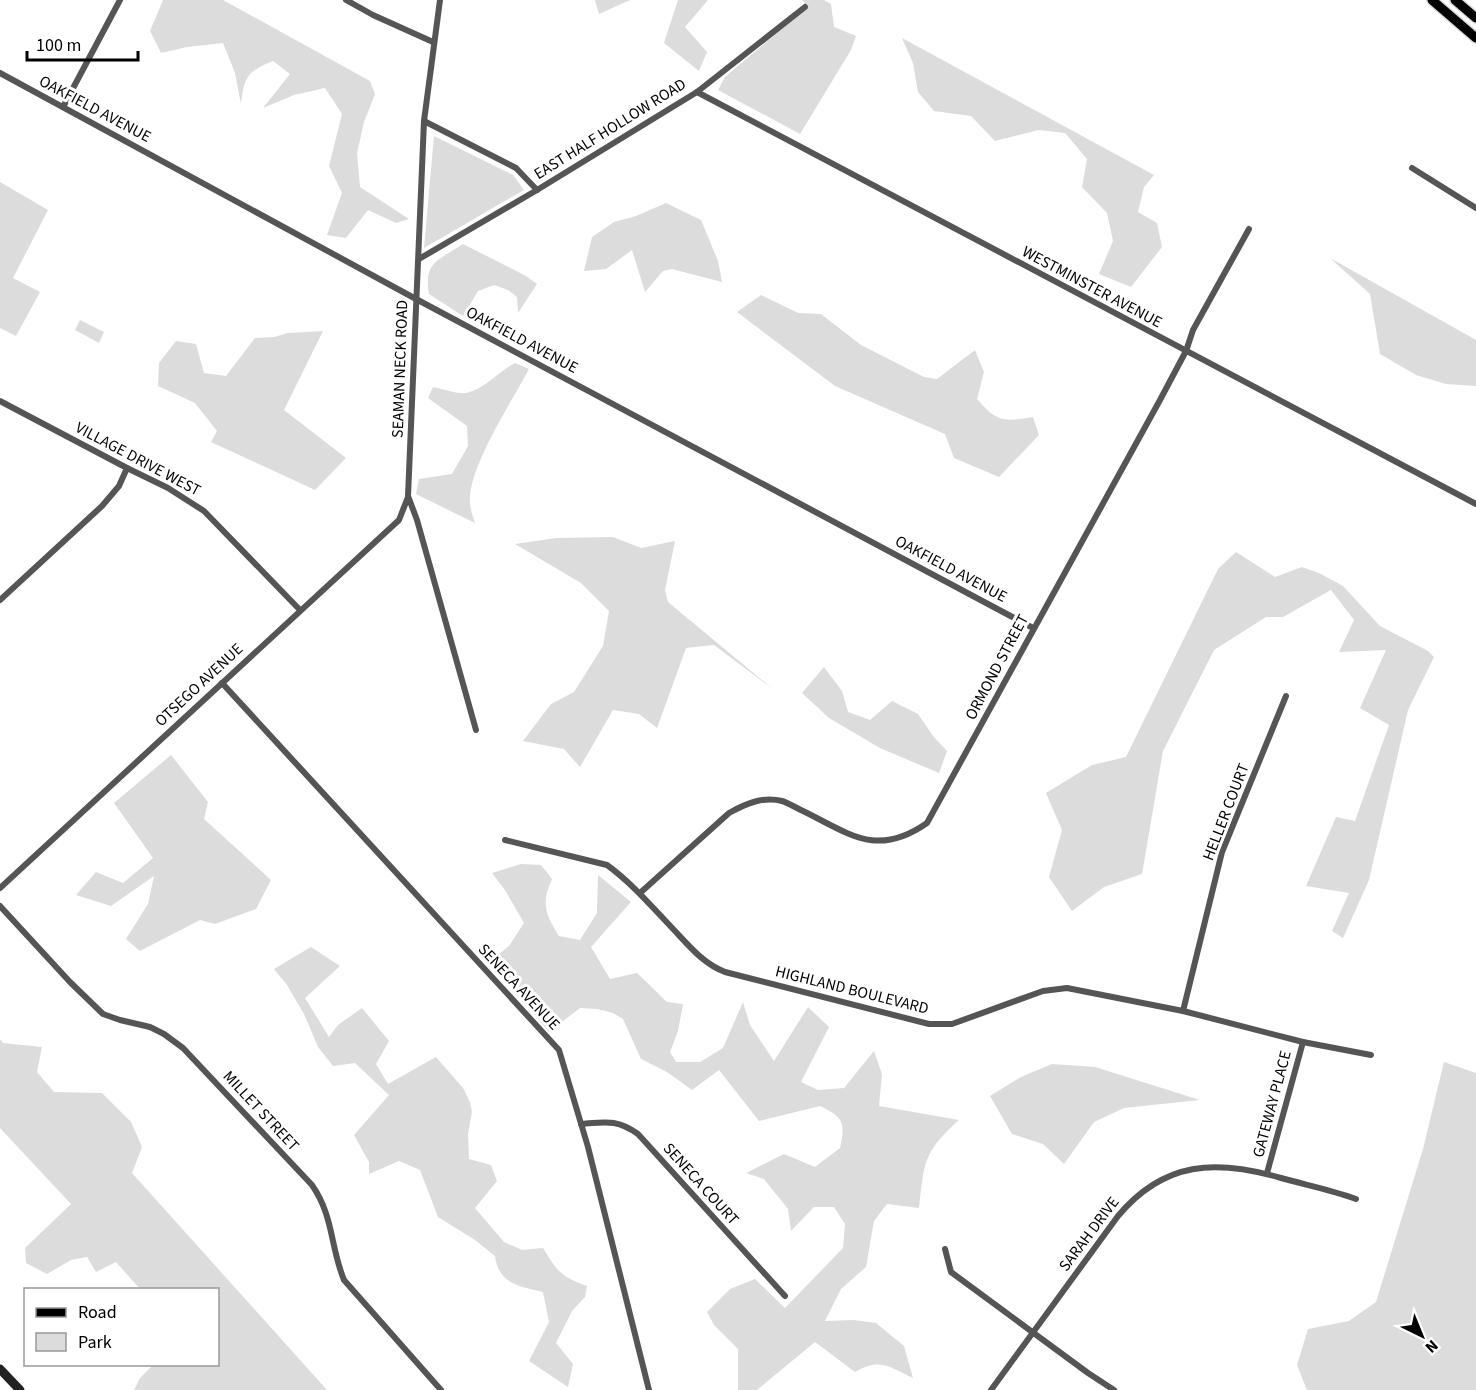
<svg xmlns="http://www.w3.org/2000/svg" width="1476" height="1390" font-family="'Source Sans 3',sans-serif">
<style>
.green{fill:#dcdcdc}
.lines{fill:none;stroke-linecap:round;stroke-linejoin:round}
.primary-casing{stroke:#dbdbdb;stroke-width:12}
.street{stroke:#555;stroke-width:6}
.secondary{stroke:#222;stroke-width:9}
.primary{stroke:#000;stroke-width:9}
.labels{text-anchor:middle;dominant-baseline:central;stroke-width:6;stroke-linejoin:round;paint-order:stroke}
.street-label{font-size:16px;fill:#000;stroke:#fff}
</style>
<rect width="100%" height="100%" fill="#fff"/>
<g class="green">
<path d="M 163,0 L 223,0 L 370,81 L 375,94 L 364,122 L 357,153 L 360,187 L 409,219 L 396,223 L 368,210 L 346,238 L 327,235 L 342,193 L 329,166 L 342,114 L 325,88 L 294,95 L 263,108 L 290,74 L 273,61 C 247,71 244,78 241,104 L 235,73 L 223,43 L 187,47 L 161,53 L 150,31 Z"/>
<polygon points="595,0 630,0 599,14"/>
<polygon points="678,0 708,0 685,27 707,52 699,71 664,43"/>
<polygon points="802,0 824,0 831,4 834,27 856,36 851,50 800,134 718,90 725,77 808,7"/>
<polygon points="902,38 1154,175 1144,187 1138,212 1157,223 1162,247 1131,287 1099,274 1113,241 1107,213 1082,187 1087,159 1065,133 1039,130 995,141 971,116 934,111 918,92 913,63"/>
<polygon points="434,136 513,175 524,190 424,248"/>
<polygon points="0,182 48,210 13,278 40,292 16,336 0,328"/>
<polygon points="666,203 701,220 718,261 722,282 672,269 663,271 645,292 632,250 606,269 584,271 592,237 614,222 636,216"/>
<path d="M 463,244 L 526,276 L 537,284 L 518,313 L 517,297 L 508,290 L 494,285 L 478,291 L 463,316 L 429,294 C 423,262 439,260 463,244 Z"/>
<polygon points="1330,258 1476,340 1476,386 1446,384 1416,375 1380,354 1370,294"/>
<path d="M 761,295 L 798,313 L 821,314 L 861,345 L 924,377 L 937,379 L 975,350 L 984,372 L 977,399 C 997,422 1003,422 1033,417 L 1039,435 L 999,477 L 954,458 L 945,434 L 835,386 L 737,312 Z"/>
<polygon points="80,320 104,332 99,343 75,330"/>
<polygon points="323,331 284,410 346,458 315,490 211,442 217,431 195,403 158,386 159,363 176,341 196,344 204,373 226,376 255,338 274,337 288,333"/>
<path d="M 515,363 L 529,369 C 511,403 473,460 470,496 C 469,505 472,514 475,523 L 416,494 L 419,479 L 452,474 L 468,446 L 467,426 L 428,398 L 433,387 C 443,389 457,394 466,393 C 484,390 499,371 515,363 Z"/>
<polygon points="613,537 641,548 675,541 665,590 668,602 774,690 714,645 686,648 657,728 639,714 613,710 580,767 564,749 523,741 551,704 574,692 603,646 609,611 581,583 515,544 557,538"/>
<polygon points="1236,552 1275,577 1302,567 1319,573 1343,586 1380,626 1428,651 1434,657 1408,710 1369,880 1343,938 1332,931 1349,893 1306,886 1336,817 1355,821 1389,725 1360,708 1386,650 1339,652 1354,620 1331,590 1283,617 1266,617 1214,650 1163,751 1142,874 1104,887 1072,911 1049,877 1062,830 1046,793 1092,765 1126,757 1218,569"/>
<polygon points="824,667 842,691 848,712 870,720 892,701 918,714 933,736 947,751 939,773 880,748 829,718 802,693"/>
<polygon points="171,755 208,802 204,819 271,880 256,909 215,924 200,920 140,951 126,939 148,904 154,876 111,906 76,895 96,872 123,883 153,858 114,803"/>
<path d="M 521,864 L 541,865 L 552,879 C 541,903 545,914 559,936 L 580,940 L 597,913 L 598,875 L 631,902 L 591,947 L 610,979 L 637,973 L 667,1002 L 683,1004 L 678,1031 L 670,1052 L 676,1062 L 700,1062 L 723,1048 L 743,1002 L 750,1025 L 774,1061 L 808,1007 L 829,1027 L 801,1082 L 818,1090 L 844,1088 L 874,1051 L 882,1074 L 879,1106 L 959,1120 C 923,1152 924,1163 919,1208 L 887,1204 L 874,1221 L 866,1267 L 841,1289 L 825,1321 L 854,1320 L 876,1323 L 904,1346 L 913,1378 C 890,1367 880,1357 855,1372 L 815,1342 L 757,1390 L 738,1390 L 738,1349 L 714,1325 L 707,1312 L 730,1289 L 755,1279 L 785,1308 L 843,1248 L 845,1224 L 834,1207 L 814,1207 L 791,1231 L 788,1209 L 764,1179 L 746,1173 L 784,1154 L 815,1167 L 840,1148 C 846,1122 843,1117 820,1106 L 759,1121 L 719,1070 L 692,1090 L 667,1072 L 641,1059 L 623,1019 L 613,1013 L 597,1009 L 580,1008 L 549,1032 L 489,962 L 509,946 L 524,923 L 505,890 L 492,873 Z"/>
<path d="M 311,947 L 340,966 L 305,998 L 329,1037 L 338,1025 L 362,1008 L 389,1041 L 376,1064 L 388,1084 L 436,1057 L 463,1088 L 470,1102 L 472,1112 L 468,1134 L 469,1159 L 491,1165 L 497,1181 L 475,1208 L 504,1242 L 522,1250 L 543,1248 C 558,1272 560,1276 587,1286 L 585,1297 L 572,1311 L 556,1343 L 573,1364 L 568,1387 L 529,1361 L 549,1322 L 543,1292 C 520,1286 499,1285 495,1256 L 475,1240 L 438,1217 L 420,1170 L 399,1161 L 369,1174 L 369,1162 L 354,1135 L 389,1095 L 355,1063 L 333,1066 L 318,1047 L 304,1014 L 287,985 L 274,969 Z"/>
<polygon points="0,1039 3,1043 42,1047 37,1072 54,1092 102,1093 131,1122 142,1147 132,1173 327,1390 134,1390 140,1378 153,1365 218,1364 218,1290 140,1289 116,1262 96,1272 87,1257 71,1260 47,1274 26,1263 25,1248 71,1204 0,1128"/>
<polygon points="1444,1062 1476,1073 1476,1390 1307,1390 1297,1365 1308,1329 1349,1321 1376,1302 1423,1149"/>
<polygon points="1052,1064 1095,1067 1200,1100 1124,1108 1094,1122 1064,1164 1043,1144 1012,1134 990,1096 1021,1077"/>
</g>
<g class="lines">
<g class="primary-casing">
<g id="primary">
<polyline points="1432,0 1476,38"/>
<polyline points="1455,0 1476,18"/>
</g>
</g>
<g class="street">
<polyline points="346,0 373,15 433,42"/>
<polyline points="440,0 424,121 408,496 417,520 476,730"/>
<polyline points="0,73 416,299 1033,628"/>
<polyline points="697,92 1476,504"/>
<polyline points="63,107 120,0"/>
<polyline points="424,121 516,168 537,190"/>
<polyline points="1412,168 1476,208"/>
<polyline points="419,259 537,190 697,92 805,7"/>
<polyline points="0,401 127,468 168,488 204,511 300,610"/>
<polyline points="0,600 102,506 119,486 127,468"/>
<polyline points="222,683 559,1050 588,1147 649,1390"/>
<path d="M 505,840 L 607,865 C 633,884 653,908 675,931 C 690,947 704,964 725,972 L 929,1024 L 952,1024 L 1043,991 L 1067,988 L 1183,1011 L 1303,1042 L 1371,1055"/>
<polyline points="0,888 399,520 408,497"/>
<path d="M 640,893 L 729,813 C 745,804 763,796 782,801 C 789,803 796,808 803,811 C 850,834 877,858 927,823 L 1160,400 L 1186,351 L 1193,330 L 1249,229"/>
<path d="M 0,906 L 70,982 L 103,1014 L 120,1020 L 150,1027 L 164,1034 L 183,1048 L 312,1185 C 334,1217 330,1246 344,1280 L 441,1390"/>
<polyline points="1183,1011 1222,852 1286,696"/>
<path d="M 581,1124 C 606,1122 617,1119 638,1134 L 785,1296"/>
<polyline points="1267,1173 1303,1042"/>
<polyline points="945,1249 951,1272 1088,1373 1114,1390"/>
<path d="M 991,1390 L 1118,1216 C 1164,1161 1216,1159 1281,1178 C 1306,1185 1332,1190 1356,1199"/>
</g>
<polyline class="secondary" points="0,1369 20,1390"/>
<use href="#primary" class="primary"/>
</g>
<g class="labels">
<g class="street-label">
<text transform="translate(95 109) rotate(28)">OAKFIELD AVENUE</text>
<text transform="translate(610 129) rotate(-32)">EAST HALF HOLLOW ROAD</text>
<text transform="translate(1092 287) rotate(28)">WESTMINSTER AVENUE</text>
<text transform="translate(522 340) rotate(28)">OAKFIELD AVENUE</text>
<text transform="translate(400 369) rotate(-88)">SEAMAN NECK ROAD</text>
<text transform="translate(138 459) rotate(28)">VILLAGE DRIVE WEST</text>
<text transform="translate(951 569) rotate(28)">OAKFIELD AVENUE</text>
<text transform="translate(997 667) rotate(-62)">ORMOND STREET</text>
<text transform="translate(199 685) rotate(-43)">OTSEGO AVENUE</text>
<text transform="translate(1226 812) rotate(-69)">HELLER COURT</text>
<text transform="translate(519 987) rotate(47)">SENECA AVENUE</text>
<text transform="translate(852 990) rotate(14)">HIGHLAND BOULEVARD</text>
<text transform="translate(1272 1104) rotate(-75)">GATEWAY PLACE</text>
<text transform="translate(261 1111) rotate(47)">MILLET STREET</text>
<text transform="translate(701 1184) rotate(48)">SENECA COURT</text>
<text transform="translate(1089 1234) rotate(-53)">SARAH DRIVE</text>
</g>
</g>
<rect x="24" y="1288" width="195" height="78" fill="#ffffff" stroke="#999999" stroke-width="1.5"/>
<rect x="36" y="1308" width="30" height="9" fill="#000000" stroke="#999999" stroke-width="1.5"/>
<text x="78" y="1318" font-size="18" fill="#000000">Road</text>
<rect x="36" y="1333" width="30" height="18" fill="#dcdcdc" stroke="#999999" stroke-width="1.5"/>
<text x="78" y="1348" font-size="18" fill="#000000">Park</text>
<g transform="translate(1422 1336) rotate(137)" stroke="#ffffff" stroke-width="4.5" paint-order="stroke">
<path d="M0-4.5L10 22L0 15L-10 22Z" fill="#000000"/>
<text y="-9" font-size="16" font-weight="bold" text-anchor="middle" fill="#000000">N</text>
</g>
<path d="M27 51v9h111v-9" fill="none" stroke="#000000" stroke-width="3"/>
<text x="36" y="51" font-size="18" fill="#000000" stroke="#ffffff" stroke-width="4.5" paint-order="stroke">100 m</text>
</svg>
